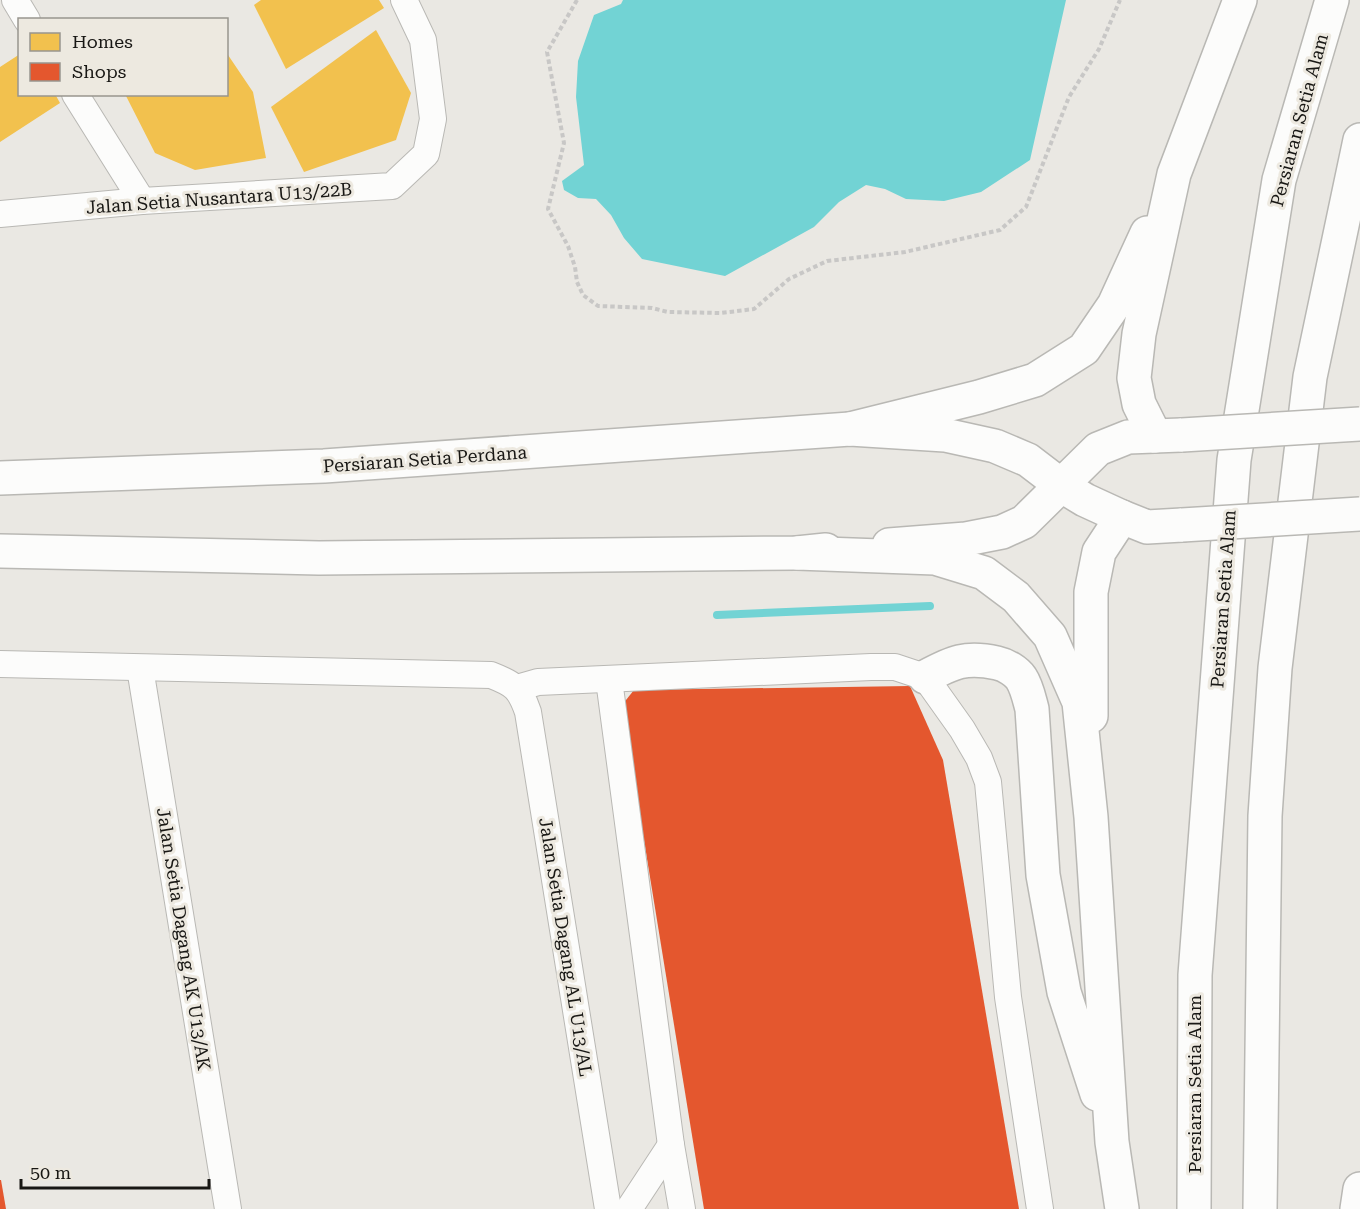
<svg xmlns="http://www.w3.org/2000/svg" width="1360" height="1209" font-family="'Roboto Serif',serif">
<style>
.water{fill:#72d3d4}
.homes{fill:#f2c14e}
.shops{fill:#e4572e}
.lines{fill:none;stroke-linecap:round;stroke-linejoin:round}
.stream{stroke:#72d3d4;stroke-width:8}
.minor-casing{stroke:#b9b8b4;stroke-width:28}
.major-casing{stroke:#b9b8b4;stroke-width:36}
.highway-casing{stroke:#b9b8b4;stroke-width:36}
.path{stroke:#c8c7c6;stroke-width:4;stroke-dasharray:4.5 3;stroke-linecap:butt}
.minor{stroke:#fcfcfb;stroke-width:26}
.major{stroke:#fcfcfb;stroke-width:33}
.highway{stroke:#fcfcfb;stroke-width:33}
.major-bridge-casing{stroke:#b9b8b4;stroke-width:36;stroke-linecap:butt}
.major-bridge{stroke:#fcfcfb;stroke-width:33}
.labels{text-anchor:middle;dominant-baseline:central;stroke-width:6;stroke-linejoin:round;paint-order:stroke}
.street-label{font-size:18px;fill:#181714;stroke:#ede9e0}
</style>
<rect width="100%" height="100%" fill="#eae8e3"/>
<polygon class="water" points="623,0 1066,0 1030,160 981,192 944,201 906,199 885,189 866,185 839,202 814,227 725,276 642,259 624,238 611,215 596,199 578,198 564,190 562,181 584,165 576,97 578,61 594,15 621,4"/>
<g class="homes">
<polygon points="261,0 379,0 384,8 286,69 254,5"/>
<polygon points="376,30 411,93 396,140 304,172 271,107"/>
<polygon points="226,52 253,92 266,158 195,170 155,153 125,94 226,94"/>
<polygon points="20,54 20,94 55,94 60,103 0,142 0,67"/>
</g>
<g class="shops">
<polygon points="910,686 943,760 1019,1209 704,1209 622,705 634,690"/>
<polygon points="0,1180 1,1180 6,1209 0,1209"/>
</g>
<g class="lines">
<polyline class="stream" points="717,615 930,606"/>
<g class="minor-casing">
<g id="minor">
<polyline points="15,0 27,20"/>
<polyline points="75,94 142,201"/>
<polyline points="0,214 142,201 392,186 426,154 433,119 423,40 404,0"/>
<path d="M 0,664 L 491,675 C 514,684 520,688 528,712 L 608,1209"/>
<polyline points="140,668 228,1209"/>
<polyline points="609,680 671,1145 682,1209"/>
<polyline points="517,688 538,682 871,667 895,667 925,677 962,729 979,758 988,782 1008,997 1040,1209"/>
<polyline points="629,1209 671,1145"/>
</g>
</g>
<g class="major-casing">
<g id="major">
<polyline points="0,478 324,466 850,429 945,435 995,446 1028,460 1062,486 1085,500 1122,517 1147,527 1182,525"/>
<polyline points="889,545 966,539 1002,532 1024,522 1098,449 1128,437 1181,435"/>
<polyline points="0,551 319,558 797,553 826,550"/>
</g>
</g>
<g class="highway-casing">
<g id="highway">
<polyline points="850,429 979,397 1035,380 1084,349 1114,305 1147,233"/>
<polyline points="1155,436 1139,404 1134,378 1139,334 1174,174 1240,0"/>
<polyline points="797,553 935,558 984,573 1016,597 1050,636 1079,702 1091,817 1112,1142 1122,1209"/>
<path d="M 925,677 C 953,662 966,656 997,663 C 1006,665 1016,671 1021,678 C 1027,687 1029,698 1032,709 L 1043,875 L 1064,992 L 1097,1094"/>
<polyline points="1091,716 1091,592 1099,552 1122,517"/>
<polyline points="1194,1209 1195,975 1234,460 1279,180 1332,0"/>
<polyline points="1260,1209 1265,816 1275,668 1310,377 1360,140"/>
<polyline points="1357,1209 1360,1189"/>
</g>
</g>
<polyline class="path" points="577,0 547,52 564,143 548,209 568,246 575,267 577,282 583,295 598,306 652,308 668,312 721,313 754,309 789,279 827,261 905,252 1000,230 1026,207 1069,97 1099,49 1120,0"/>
<use href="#minor" class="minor"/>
<use href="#major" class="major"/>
<use href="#highway" class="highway"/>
<g class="major-bridge-casing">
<g id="major-bridge">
<polyline points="1182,435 1360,424"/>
<polyline points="1182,525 1360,514"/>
</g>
</g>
<use href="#major-bridge" class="major-bridge"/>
</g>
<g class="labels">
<g class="street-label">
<text transform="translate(1299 120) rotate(-75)">Persiaran Setia Alam</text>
<text transform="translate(219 198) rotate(-4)">Jalan Setia Nusantara U13/22B</text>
<text transform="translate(425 459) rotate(-4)">Persiaran Setia Perdana</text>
<text transform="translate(1223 599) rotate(-86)">Persiaran Setia Alam</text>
<text transform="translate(184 939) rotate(81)">Jalan Setia Dagang AK U13/AK</text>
<text transform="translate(566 947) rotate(81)">Jalan Setia Dagang AL U13/AL</text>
<text transform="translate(1194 1084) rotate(-90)">Persiaran Setia Alam</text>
</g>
</g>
<rect x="18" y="18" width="210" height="78" fill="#ede9e0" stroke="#98958e" stroke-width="1.5"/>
<rect x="30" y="33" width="30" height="18" fill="#f2c14e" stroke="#98958e" stroke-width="1.5"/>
<text x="72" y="48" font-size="18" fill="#181714">Homes</text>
<rect x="30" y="63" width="30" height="18" fill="#e4572e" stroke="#98958e" stroke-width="1.5"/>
<text x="72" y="78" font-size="18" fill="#181714">Shops</text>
<path d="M21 1179v9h188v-9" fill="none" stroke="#181714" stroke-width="3"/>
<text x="30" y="1179" font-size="18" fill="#181714" stroke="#ede9e0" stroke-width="4.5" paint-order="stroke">50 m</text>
</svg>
